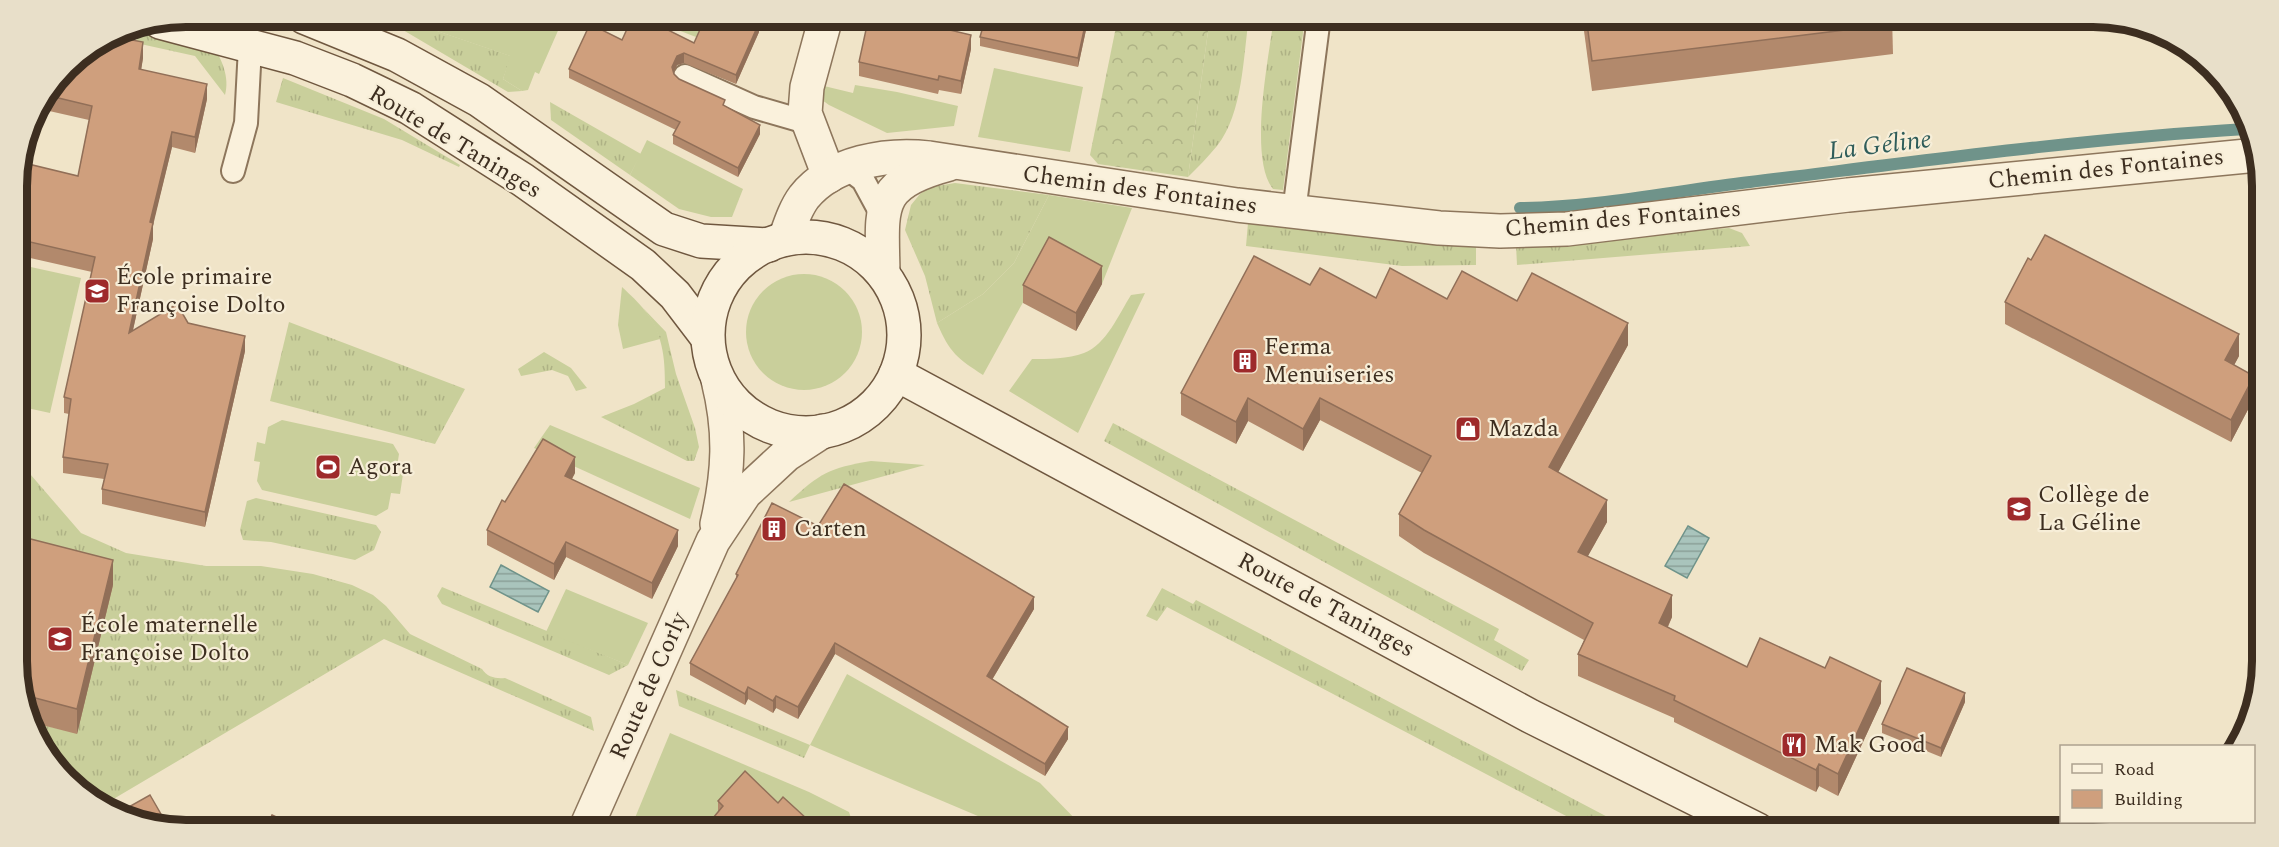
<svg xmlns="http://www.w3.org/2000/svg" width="2279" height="847" font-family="Spectral,serif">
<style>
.grass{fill:url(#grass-tufts)}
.forest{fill:url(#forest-crowns)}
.garden{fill:#c9cf9b}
.water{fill:url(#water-rules);stroke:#6f938a;stroke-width:1.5}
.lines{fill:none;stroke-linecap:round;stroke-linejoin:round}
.stream{stroke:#6f938a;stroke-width:12}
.service-casing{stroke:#8d765c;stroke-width:26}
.minor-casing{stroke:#8d765c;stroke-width:36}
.tertiary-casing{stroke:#8d765c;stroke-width:36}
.secondary-casing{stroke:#6f573f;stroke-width:36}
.service{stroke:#faf1dc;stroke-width:22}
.minor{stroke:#faf1dc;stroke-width:33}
.tertiary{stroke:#faf1dc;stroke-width:33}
.secondary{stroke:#faf1dc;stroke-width:33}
.wall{fill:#b2896c}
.shaded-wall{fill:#916f58}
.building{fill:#cf9f7d;stroke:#916f58;stroke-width:1.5}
.labels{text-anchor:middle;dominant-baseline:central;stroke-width:4.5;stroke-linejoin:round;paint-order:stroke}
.street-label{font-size:24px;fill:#3d2e20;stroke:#f7eed8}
.poi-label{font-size:24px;fill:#3d2e20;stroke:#f7eed8;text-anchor:start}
.water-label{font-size:26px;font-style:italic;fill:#2f5d5a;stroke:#f7eed8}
.rim{fill:none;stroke:#3d2e20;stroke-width:8}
</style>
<defs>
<pattern id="grass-tufts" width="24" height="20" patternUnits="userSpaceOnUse" patternTransform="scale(1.5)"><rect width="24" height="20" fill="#c9cf9b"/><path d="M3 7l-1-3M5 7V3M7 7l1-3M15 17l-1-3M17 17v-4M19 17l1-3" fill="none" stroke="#aeb285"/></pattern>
<pattern id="forest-crowns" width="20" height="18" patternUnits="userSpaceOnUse" patternTransform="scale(1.5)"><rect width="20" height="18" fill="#c9cf9b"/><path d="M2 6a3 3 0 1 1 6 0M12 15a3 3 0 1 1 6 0" fill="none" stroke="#aeb285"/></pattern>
<pattern id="water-rules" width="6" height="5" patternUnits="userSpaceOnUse" patternTransform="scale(1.5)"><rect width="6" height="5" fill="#a9c4bc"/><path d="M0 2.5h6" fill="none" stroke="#8ba098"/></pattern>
</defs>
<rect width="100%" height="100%" fill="#f0e4c8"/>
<g class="grass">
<polygon points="381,17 396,17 511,56 503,79 522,91 508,92"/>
<path d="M 1210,17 L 1249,17 C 1243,57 1243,113 1217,146 C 1208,157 1198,167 1188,177 Z"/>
<path d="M 1274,17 L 1305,17 L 1283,190 L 1273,189 C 1248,158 1269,56 1274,17 Z"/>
<path d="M 141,28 L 211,44 C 222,58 230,78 225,95 L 195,56 L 136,43 Z"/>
<polygon points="283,78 384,119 460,165 459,167 402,140 276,102"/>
<polygon points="550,102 641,154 630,175 551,120"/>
<polygon points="955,183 1049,195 1014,263 983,294 937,323 925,276 905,230 911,205 920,194 931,187"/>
<polygon points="1248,223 1476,245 1476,265 1402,266 1246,246"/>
<polygon points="1729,228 1742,233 1750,246 1517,265 1516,245"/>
<path d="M 643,308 L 666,332 L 676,374 L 695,428 L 699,447 L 694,461 L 687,461 L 601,417 L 634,404 L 665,388 C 665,355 663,334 643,308 Z"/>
<polygon points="289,322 465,389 435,444 270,401"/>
<polygon points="544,352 571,368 587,388 576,391 568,376 552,370 521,376 518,369"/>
<polygon points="1113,423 1499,629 1494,640 1529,660 1522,671 1104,441"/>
<path d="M 18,460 L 81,533 L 126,553 L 206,566 L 261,566 L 313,574 L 352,585 L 373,595 L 386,606 L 410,634 L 482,669 C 487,677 496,679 505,678 L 591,717 L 594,731 L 384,639 L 105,804 L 59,773 L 34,723 L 77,733 L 19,561 Z"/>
<path d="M 871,461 L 925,465 L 789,502 C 820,473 829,468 871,461 Z"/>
<polygon points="256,498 376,525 381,532 374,550 355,560 271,542 243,540 240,530 247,501"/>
<polygon points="442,587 628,665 609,675 442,604 437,596"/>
<polygon points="1162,588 1193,604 1196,600 1619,823 1620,830 1593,830 1167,607 1157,621 1146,616"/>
<polygon points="676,690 810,745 804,758 679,706"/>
</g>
<polygon class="forest" points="1118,17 1210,17 1188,177 1098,164 1090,155"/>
<g class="garden">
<polygon points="396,17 564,17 539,74 535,72 528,90 522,91 503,79 510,56"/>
<polygon points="644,17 707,17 696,37"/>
<polygon points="994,68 1083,87 1070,152 978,137"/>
<polygon points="855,85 897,92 958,106 954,126 887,133 829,105 822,100 824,86 853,93"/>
<polygon points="647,140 743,189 732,217 711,217 679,209 630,175"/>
<path d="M 1049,195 L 1132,208 L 1102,284 L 1049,255 L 983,375 C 957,358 950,353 937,323 L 983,294 L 1014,263 Z"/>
<polygon points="17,264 81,278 50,413 18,406"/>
<circle cx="804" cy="332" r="58"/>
<path d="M 622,287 C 638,302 654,317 660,339 L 623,349 L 618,325 Z"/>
<path d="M 1145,293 L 1078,433 L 1009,391 L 1032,359 C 1048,359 1068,359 1084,353 C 1106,345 1119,314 1131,295 Z"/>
<polygon points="282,420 393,444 399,454 396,473 403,474 400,494 391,493 388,509 376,516 262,490 257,481 260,462 254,461 257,442 265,444 268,427"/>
<polygon points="550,425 700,488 690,519 534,448"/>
<polygon points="566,589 648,623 628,665 546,632"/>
<polygon points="847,674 1040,783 1086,830 1011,830 810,745"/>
<polygon points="670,733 809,792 849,812 852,821 845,830 630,830"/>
</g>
<g class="water">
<polygon points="1688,526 1709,538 1687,578 1665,566"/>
<polygon points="501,565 549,591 538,612 490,587"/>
</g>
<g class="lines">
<path class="stream" d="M 1520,208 C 1598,207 1673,191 1750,182 C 1914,162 2080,139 2246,129"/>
<g class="service-casing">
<g id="service">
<polyline points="685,76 754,107 806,122"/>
<polyline points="847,168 863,180 883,217"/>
<polyline points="233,171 246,123 250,47"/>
<polyline points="1294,212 1319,17"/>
</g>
</g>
<g class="minor-casing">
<g id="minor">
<polyline points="826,17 807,87 805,113 829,176"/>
<path d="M 785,239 C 790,225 795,209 804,197 C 832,162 887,153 929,158 L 1237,205 L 1439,228 L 1500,231 L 1567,229 L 1848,195 L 2257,155"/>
<path d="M 883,274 C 882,206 874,184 949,164"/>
</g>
</g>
<g class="tertiary-casing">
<g id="tertiary">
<path d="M 717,524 C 729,472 731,432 718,380"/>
<polyline points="585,830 713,541 745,493 786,455 823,431"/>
</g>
</g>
<g class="secondary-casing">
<g id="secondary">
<polyline points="304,17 397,55 479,100 664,229 701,241 769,245"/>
<polyline points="160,22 295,58 352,80 410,108 523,180 643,265 675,295 707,337"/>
<circle cx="806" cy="335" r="98"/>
<polyline points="896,374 1530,716 1758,830"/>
</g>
</g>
<use href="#service" class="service"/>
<use href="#minor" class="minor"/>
<use href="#tertiary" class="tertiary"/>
<use href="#secondary" class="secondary"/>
</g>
<g class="wall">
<polygon points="986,16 1089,16 1078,67 980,46 980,37"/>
<polygon points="1582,16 1892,16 1893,54 1592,91"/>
<polygon points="759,32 736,84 684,63 677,65 673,73 679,79 725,107 760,134 738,177 673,144 673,135 676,130 569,78 569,69 622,40 694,43"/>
<polygon points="971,49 961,94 939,90 938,94 859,76 859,62"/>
<polygon points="143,58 141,69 207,99 195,153 172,147 153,223 153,239 133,330 188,323 245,351 205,527 102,504 102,489 104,479 63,473 63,457 69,414 64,413 64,397 92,272 17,255 17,174 78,176 89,120 36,108 74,59"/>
<polygon points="1102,284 1076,331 1023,303 1023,285"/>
<polygon points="1310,285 1376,298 1517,301 1628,345 1558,472 1607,522 1587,557 1672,617 1668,627 1747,667 1881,703 1838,796 1819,786 1816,792 1674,722 1674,718 1578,676 1578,654 1584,640 1424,553 1399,536 1399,514 1422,473 1320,420 1303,451 1248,421 1236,444 1181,415 1181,393"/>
<polygon points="2005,302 2239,356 2234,365 2254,398 2231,442 2005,324"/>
<polygon points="575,473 572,479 678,546 652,599 566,557 554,580 487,545 487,530 505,502"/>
<polygon points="818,526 1034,609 992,680 1068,739 1045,776 835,654 798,719 776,708 773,713 748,699 745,705 690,675 690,663 736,580 736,574"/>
<polygon points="113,585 77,734 34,723 20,694"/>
<polygon points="1965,702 1941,757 1882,733 1882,724"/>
<polygon points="718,801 778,803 718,812"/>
</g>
<g class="shaded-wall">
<polygon points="1087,16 1089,16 1078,67 1078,58"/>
<polygon points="759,23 759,32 736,84 736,75"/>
<polygon points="971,35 971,49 961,94 961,81"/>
<polygon points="143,42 143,58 139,84 139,69"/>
<polygon points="684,53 684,63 677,65 672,77 672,67 677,56"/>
<polygon points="207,84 207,99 195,153 195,137"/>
<polygon points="760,125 760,134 738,177 738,168"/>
<polygon points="172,132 172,147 150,238 150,222"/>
<polygon points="153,223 153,239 129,348 129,333"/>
<polygon points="1102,266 1102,284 1076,331 1076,313"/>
<polygon points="1628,323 1628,345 1549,489 1549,467"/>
<polygon points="2239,334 2239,356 2225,382 2225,360"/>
<polygon points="245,336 245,351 205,527 205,512"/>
<polygon points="2254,376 2254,398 2231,442 2231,420"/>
<polygon points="1248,398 1248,421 1236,444 1236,422"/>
<polygon points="1320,398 1320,420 1303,451 1303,429"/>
<polygon points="575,457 575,473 565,491 565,476"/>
<polygon points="1607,500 1607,522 1578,574 1578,552"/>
<polygon points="678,530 678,546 652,599 652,583"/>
<polygon points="566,542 566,557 554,580 554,564"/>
<polygon points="113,560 113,585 77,734 77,709"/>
<polygon points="1672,595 1672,617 1659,645 1659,623"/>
<polygon points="1034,597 1034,609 987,688 987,676"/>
<polygon points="835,643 835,654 798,719 798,707"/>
<polygon points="1881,681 1881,703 1838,796 1838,774"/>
<polygon points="748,687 748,699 745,705 745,694"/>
<polygon points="1965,693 1965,702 1941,757 1941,748"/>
<polygon points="776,696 776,708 773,713 773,701"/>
<polygon points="1068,727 1068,739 1045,776 1045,764"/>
<polygon points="1819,764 1819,786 1816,792 1816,770"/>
</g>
<g class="building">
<polygon points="633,16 640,16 694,43 706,16 744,16 759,23 736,75 684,53 677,56 672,67 674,74 679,79 725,100 723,105 760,125 738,168 673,135 680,122 569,69 590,24 622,40"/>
<polygon points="869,16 891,16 971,35 961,81 939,76 938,80 859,62"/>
<polygon points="986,16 1087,16 1078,58 980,37"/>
<polygon points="1586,16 1892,16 1893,24 1592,61"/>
<polygon points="111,36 143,42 139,69 207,84 195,137 172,132 150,222 153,223 129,333 177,304 188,323 245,336 205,512 102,489 108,464 63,457 71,399 64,397 95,257 17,239 17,174 20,162 78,176 92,106 46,95 74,59"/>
<polygon points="2045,235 2239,334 2225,360 2254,376 2231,420 2005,302 2028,258 2031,260"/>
<polygon points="1049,237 1102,266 1076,313 1023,285"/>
<polygon points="1254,256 1310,285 1320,268 1376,298 1390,268 1447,299 1462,271 1517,301 1532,273 1628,323 1549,467 1607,500 1578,552 1672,595 1659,623 1747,667 1760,638 1825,668 1830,657 1881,681 1838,774 1819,764 1816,770 1674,700 1675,696 1578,654 1593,623 1424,530 1399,514 1431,456 1320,398 1303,429 1248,398 1236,422 1181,393"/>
<polygon points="543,439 575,457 565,476 678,530 652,583 566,542 554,564 487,530 502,500 505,502"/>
<polygon points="844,484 1034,597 987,676 1068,727 1045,764 835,643 798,707 776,696 773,701 748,687 745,694 690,663 738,575 736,574 772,503 818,526"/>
<polygon points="19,536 113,560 77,709 20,694"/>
<polygon points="1907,668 1965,693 1941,748 1882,724"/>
<polygon points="745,771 778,803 783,797 819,830 703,830 723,806 718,801"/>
<polygon points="150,795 169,828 132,822 118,813"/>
<polygon points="272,815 304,830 265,830"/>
</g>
<defs>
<g id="school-square" transform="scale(1.35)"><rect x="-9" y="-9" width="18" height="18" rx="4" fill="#9e2a2b" stroke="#f7eed8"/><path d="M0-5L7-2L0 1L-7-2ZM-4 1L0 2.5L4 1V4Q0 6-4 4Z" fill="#fff"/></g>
<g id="building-square" transform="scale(1.35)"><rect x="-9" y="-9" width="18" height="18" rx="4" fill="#9e2a2b" stroke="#f7eed8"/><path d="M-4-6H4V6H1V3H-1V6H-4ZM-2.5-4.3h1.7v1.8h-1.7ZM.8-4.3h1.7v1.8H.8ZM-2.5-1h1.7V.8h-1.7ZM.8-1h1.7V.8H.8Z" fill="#fff"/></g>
<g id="shop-square" transform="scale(1.35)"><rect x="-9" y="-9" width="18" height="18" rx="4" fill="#9e2a2b" stroke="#f7eed8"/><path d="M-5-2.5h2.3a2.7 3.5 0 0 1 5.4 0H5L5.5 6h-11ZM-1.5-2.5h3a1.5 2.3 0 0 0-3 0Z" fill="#fff"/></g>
<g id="stadium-square" transform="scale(1.35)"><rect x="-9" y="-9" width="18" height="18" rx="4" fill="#9e2a2b" stroke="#f7eed8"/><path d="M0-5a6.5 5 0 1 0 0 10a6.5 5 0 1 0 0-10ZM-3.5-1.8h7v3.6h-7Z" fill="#fff"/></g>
<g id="restaurant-square" transform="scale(1.35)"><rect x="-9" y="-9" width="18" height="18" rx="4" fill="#9e2a2b" stroke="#f7eed8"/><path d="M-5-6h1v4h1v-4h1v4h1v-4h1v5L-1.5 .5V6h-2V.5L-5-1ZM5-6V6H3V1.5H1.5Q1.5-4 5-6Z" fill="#fff"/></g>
</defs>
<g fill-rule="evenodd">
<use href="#school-square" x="97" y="291"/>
<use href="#building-square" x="1245" y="361"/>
<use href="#shop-square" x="1468" y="429"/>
<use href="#stadium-square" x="328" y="467"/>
<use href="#school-square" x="2019" y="509"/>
<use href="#building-square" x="774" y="529"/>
<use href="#school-square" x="60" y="639"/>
<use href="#restaurant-square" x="1794" y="745"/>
</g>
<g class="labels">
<g class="street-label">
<text transform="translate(455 142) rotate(31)">Route de Taninges</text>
<text transform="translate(2106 169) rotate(-6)">Chemin des Fontaines</text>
<text transform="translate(1140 190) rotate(8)">Chemin des Fontaines</text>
<text transform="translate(1623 219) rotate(-5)">Chemin des Fontaines</text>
<text transform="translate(1326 605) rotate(28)">Route de Taninges</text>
<text transform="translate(649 686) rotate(-66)">Route de Corly</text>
</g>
<g class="poi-label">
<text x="116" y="277">École primaire<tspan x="116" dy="28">Françoise Dolto</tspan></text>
<text x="1264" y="347">Ferma<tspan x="1264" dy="28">Menuiseries</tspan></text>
<text x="1488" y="429">Mazda</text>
<text x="348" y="467">Agora</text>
<text x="2038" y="495">Collège de<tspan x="2038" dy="28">La Géline</tspan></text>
<text x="794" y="529">Carten</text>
<text x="80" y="625">École maternelle<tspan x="80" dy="28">Françoise Dolto</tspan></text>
<text x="1814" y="745">Mak Good</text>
</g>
<g class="water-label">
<text transform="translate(1880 145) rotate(-7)">La Géline</text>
</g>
</g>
<path d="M0 0H2279V847H0ZM186 27H2093A159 159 0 0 1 2252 186V661A159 159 0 0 1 2093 820H186A159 159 0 0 1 27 661V186A159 159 0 0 1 186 27Z" fill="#e8dfc9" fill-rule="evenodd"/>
<path class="rim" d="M186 27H2093A159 159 0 0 1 2252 186V661A159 159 0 0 1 2093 820H186A159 159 0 0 1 27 661V186A159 159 0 0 1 186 27Z"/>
<rect x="2060" y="745" width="195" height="78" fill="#f7eed8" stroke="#ada18e" stroke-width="1.5"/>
<rect x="2072" y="764" width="30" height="9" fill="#faf1dc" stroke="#ada18e" stroke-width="1.5"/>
<text x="2114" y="775" font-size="18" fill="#3d2e20">Road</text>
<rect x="2072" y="790" width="30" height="18" fill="#cf9f7d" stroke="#ada18e" stroke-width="1.5"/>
<text x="2114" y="805" font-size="18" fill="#3d2e20">Building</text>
</svg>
